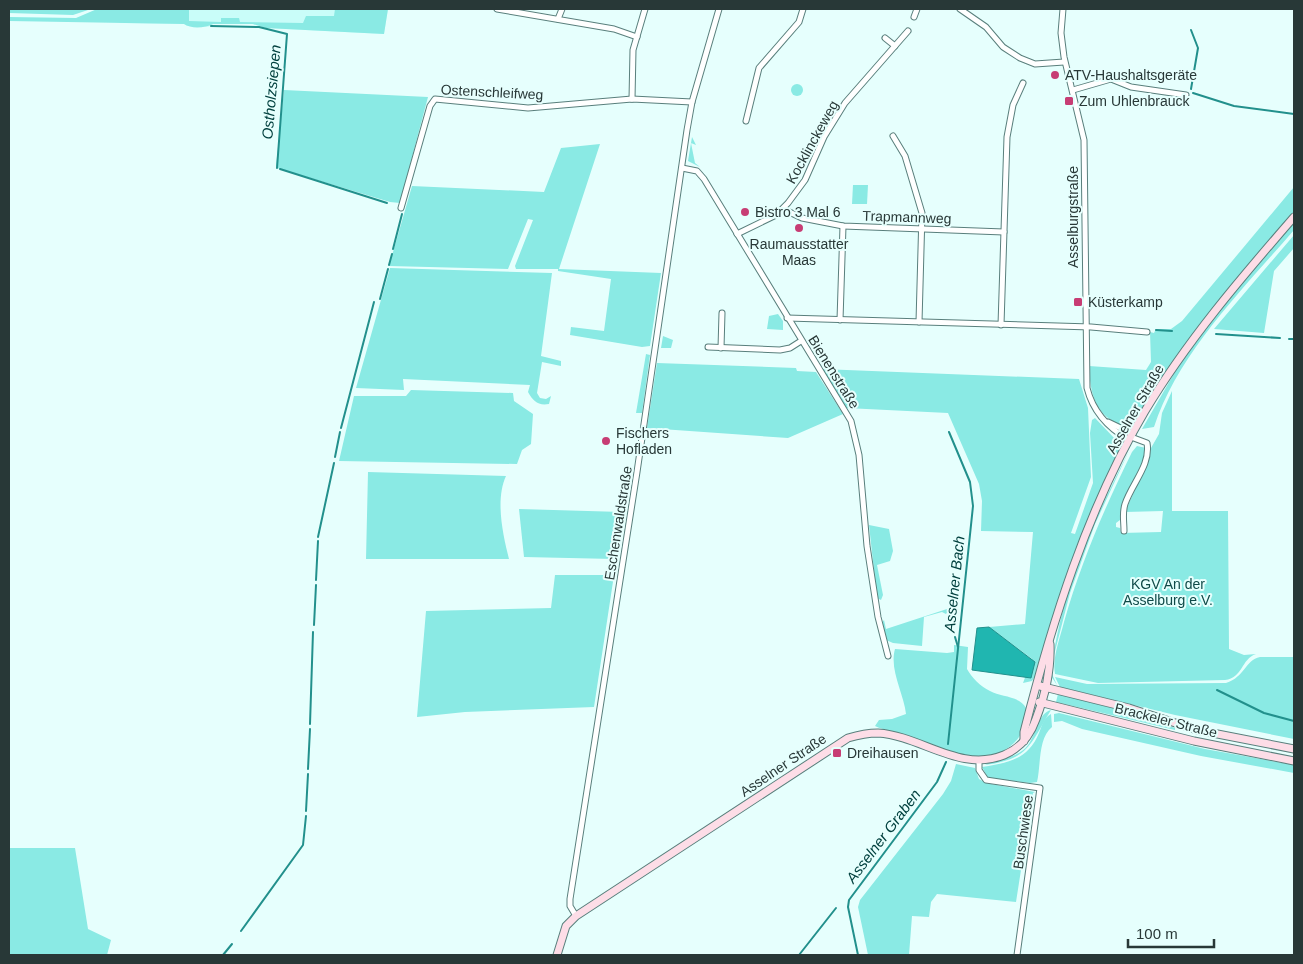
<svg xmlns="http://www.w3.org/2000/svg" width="1303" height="964" font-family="Arial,sans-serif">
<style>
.built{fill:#c9fdf9}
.green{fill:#8aeae4}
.water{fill:#20b6b0;stroke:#22908c}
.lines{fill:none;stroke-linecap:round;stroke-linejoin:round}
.stream{stroke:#22908c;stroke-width:2}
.street-casing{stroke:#597f7c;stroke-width:7}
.secondary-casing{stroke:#597f7c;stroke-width:9}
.street{stroke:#fff;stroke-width:5}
.secondary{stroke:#fddde7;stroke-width:7}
.poi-dot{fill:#c73d74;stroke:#e6fffd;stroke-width:2}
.labels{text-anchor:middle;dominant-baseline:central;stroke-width:4;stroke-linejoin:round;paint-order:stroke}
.poi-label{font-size:14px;fill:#283837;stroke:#e6fffd;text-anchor:start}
.street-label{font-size:14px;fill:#283837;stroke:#e6fffd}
.park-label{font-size:14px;fill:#0f4a48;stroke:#e6fffd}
.water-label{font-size:15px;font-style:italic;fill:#00403e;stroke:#e6fffd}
</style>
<rect width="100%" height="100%" fill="#e6fffd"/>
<polygon class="built" points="119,9 388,9 384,34 266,28 252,24 213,24 208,27 187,26 184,24 119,23"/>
<g class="green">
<polygon points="9,9 91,9 73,15 9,13"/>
<path d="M 97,9 L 189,9 L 189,21 L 221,22 L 221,18 L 239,18 L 240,22 L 303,23 L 306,16 L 334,16 L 335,9 L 388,9 L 384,34 L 266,28 L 253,24 L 213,24 C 205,28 191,29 184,24 L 9,21 L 9,17 L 76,18 Z"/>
<circle cx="797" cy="90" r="6"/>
<polygon points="284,90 428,97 400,203 390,202 277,168 276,166"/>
<polygon points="692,137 696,145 691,143 695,163 700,167 688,161"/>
<polygon points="600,144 559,269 661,273 650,346 642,347 570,335 571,327 604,331 611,279 558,271 558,269 516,269 515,266 533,220 528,219 508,269 389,266 412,186 544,192 561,148"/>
<polygon points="853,185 868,185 867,204 852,204"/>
<path d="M 1294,187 L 1294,212 L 1200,325 L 1134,422 L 1125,426 C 1095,418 1090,393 1089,366 L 1146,370 L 1151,362 L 1150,332 L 1154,333 L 1156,329 L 1171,329 L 1182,321 Z"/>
<path d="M 1294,222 L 1294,230 C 1244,288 1178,353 1154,427 L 1142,429 L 1183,358 L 1218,311 Z"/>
<polygon points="1294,235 1294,248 1274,271 1264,333 1214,329"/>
<path d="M 390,268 L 552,273 L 541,356 L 561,361 L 561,366 L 542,362 L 537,393 L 540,398 L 546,399 L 551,396 L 549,404 C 538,406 533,401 528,392 L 530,385 L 403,379 L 404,390 L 356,388 Z"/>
<polygon points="778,314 783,321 783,330 767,329 769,316"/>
<polygon points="663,336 673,340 671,348 661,348"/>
<polygon points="646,354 650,355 642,413 636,413"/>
<polygon points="657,363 796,368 797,371 816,372 843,414 788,438 647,428"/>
<polygon points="821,369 1079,379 1088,408 1091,477 1071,533 1075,534 1093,483 1090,433 1092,420 1095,418 1116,440 1120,447 1080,541 1048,633 1037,673 1032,681 1023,683 1032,659 989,627 1025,624 1033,532 981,531 982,501 979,484 948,413 846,408"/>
<polygon points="411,390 513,393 514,401 533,414 531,444 522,450 517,464 339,461 354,396 406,396"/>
<path d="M 1172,391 L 1172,511 L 1228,511 L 1229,649 L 1244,655 L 1256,654 C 1241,659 1243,678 1225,680 L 1098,683 L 1055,674 C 1052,658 1060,638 1064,622 C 1081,562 1105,507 1132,452 L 1137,446 L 1146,448 L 1147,455 L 1120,520 L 1116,523 L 1116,527 L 1120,528 L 1121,533 L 1161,532 L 1163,511 L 1125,512 L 1149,458 L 1151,448 L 1159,434 L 1162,413 Z"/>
<path d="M 1129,451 L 1095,524 L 1070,593 L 1053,659 L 1052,674 L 1057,685 L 1051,676 C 1058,598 1093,521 1129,451 Z"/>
<path d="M 368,472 L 506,476 C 495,500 503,535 509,559 L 366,559 Z"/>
<polygon points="519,509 622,512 614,559 524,557"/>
<polygon points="869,525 889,529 893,551 890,561 877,565 883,595 881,600 877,598"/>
<polygon points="555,575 614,575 594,707 465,712 417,717 426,611 551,608"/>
<polygon points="950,608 946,614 942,612 924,617 922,646 893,643 886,640 881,624 884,620 886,629"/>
<path d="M 954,645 L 968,647 L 967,669 C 972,678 980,686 990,691 C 1001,697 1020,696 1026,708 C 1027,720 1023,735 1014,743 C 983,772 941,748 908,736 C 898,732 885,731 875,726 L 879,720 L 892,719 L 906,714 C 904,694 889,670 895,649 L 947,653 L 954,652 Z"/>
<path d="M 1260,657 L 1294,657 L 1294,739 L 1175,715 L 1060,687 L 1055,677 L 1087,684 L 1226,683 C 1245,677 1245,660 1260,657 Z"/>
<polygon points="1058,694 1125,711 1169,726 1175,728 1175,730 1056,702"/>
<path d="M 1051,710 C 1030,744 1030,759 985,765 C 1000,757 1016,760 1028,745 C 1036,735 1038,713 1051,710 Z"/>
<polygon points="1059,713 1205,749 1294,765 1294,773 1201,756 1082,729 1062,721 1054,722 1054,714"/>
<path d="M 1051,714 L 1052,727 C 1038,738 1041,765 1037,782 L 1030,783 L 988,778 L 982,767 C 1007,763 1028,760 1039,733 C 1042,726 1043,718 1051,714 Z"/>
<polygon points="956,764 975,768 979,779 986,783 1035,792 1033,793 1016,902 937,894 931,902 929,917 912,916 909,955 868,955 858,907 860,900 943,794 951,781"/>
<polygon points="9,848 75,848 88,929 111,940 107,955 9,955"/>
</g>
<polygon class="water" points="989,627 1035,662 1031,678 972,670 977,628"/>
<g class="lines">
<g class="stream">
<polyline points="211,26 259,27 287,34 277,168"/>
<polyline points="1191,89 1198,48 1191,30"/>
<polyline points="1193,93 1234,106 1294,114"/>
<polyline points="280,169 387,203"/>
<polyline points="393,249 402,214"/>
<polyline points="389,265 392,254"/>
<polyline points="380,299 388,269"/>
<polyline points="1156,330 1172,331"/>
<polyline points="1216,334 1280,338"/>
<polyline points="1289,339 1294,339"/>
<polyline points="341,428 374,302"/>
<polyline points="335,457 340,432"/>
<polyline points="318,537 334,463"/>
<polyline points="316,580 318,541"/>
<polyline points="314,625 316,585"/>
<polyline points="955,637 958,647"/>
<polyline points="1217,690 1264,713 1294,721"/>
<polyline points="310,724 313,632"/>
<polyline points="948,744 973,506 970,482 949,432"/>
<polyline points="308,769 310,729"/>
<polyline points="306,811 308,774"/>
<polyline points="241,931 303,845 306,816"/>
<polyline points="223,955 232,944"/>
<polyline points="799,955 836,908"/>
<polyline points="858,955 848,907 849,900 937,782 946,762"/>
</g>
<g class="street-casing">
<g id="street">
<polyline points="497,9 614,29 637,37"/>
<polyline points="960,9 986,27 1003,47 1020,58 1035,64 1064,62"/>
<path d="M 1063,9 L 1061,33 L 1064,57 L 1084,140 L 1087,388 C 1093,412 1108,428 1129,440"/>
<polyline points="914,17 917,9"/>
<polyline points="558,19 562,9"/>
<polyline points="885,38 895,46"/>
<polyline points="1073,90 1111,79 1131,87 1186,95"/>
<polyline points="632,99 633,50 645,9"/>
<polyline points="746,121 759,68 799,22 803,9"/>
<polyline points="893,136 905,156 922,213 919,322"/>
<polyline points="682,168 697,171 704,179 851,421 859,455 867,546 878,617 888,656"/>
<polyline points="401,208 430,106 435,99 528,108 632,99 692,102"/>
<polyline points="783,209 802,218 843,226 1004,232"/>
<polyline points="737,234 776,215 788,203 805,180 824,137 845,103 908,31"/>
<polyline points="787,318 1091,327 1147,332"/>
<polyline points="840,320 843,226"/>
<polyline points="1001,325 1007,137 1013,105 1023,83"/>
<polyline points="708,347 780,350 790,348 801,341"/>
<polyline points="721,348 722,313"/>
<polyline points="1108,422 1133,434"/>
<path d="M 1124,531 C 1124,521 1122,513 1125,504 C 1132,483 1151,465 1147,443 L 1131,437"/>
<polyline points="979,760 979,770 986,780 1040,788 1017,955"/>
<polyline points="576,916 570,906 570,899 637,472 687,130 692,102 719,9"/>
</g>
</g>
<g class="secondary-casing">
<g id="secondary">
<polyline points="1040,686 1129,708 1197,730 1294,749"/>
<polyline points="1039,702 1194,741 1294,761"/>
<path d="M 1024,741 L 1024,732 C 1052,622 1087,509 1145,411 C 1187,341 1240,279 1294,217"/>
<path d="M 557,955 L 566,926 L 576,916 L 848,738 C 858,735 868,733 878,733 C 922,736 960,773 1004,755 C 1021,748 1030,736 1036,719 C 1045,696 1051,668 1050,644"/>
</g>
</g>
<use href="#street" class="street"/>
<use href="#secondary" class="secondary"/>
</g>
<g class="poi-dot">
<circle cx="1055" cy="75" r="5"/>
<rect x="1064" y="96" width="10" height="10" rx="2.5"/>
<circle cx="745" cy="212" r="5"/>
<circle cx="799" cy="228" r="5"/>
<rect x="1073" y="297" width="10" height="10" rx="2.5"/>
<circle cx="606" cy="441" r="5"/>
<rect x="832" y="748" width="10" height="10" rx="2.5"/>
</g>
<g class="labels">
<g class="poi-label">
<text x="1065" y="75">ATV-Haushaltsgeräte</text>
<text x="1079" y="101">Zum Uhlenbrauck</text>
<text x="755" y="212">Bistro 3 Mal 6</text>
<text x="799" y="244" text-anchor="middle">Raumausstatter<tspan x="799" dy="16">Maas</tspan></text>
<text x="1088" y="302">Küsterkamp</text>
<text x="616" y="433">Fischers<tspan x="616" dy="16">Hofladen</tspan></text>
<text x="847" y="753">Dreihausen</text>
</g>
<g class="street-label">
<text transform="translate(492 92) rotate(3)">Ostenschleifweg</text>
<text transform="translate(812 142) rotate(-61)">Kocklinckeweg</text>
<text transform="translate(907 217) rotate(2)">Trapmannweg</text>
<text transform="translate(1073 217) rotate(-90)">Asselburgstraße</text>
<text transform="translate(834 372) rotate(58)">Bienenstraße</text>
<text transform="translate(1135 409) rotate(-60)">Asselner Straße</text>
<text transform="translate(618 523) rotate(-81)">Eschenwaldstraße</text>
<text transform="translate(1166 720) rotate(14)">Brackeler Straße</text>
<text transform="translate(783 765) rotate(-34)">Asselner Straße</text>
<text transform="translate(1023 832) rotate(-82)">Buschwiese</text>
</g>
<g class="park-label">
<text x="1168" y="584">KGV An der<tspan x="1168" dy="16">Asselburg e.V.</tspan></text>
</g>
<g class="water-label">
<text transform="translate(271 92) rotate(-85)">Ostholzsiepen</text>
<text transform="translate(954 584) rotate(-84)">Asselner Bach</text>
<text transform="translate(883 836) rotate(-53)">Asselner Graben</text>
</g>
</g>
<rect width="1303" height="964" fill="none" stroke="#283837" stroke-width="20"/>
<path d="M1128 939v8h86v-8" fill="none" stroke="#283837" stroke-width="2.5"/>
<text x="1136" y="939" font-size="15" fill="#283837" stroke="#e6fffd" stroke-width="4" paint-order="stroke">100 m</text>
</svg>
